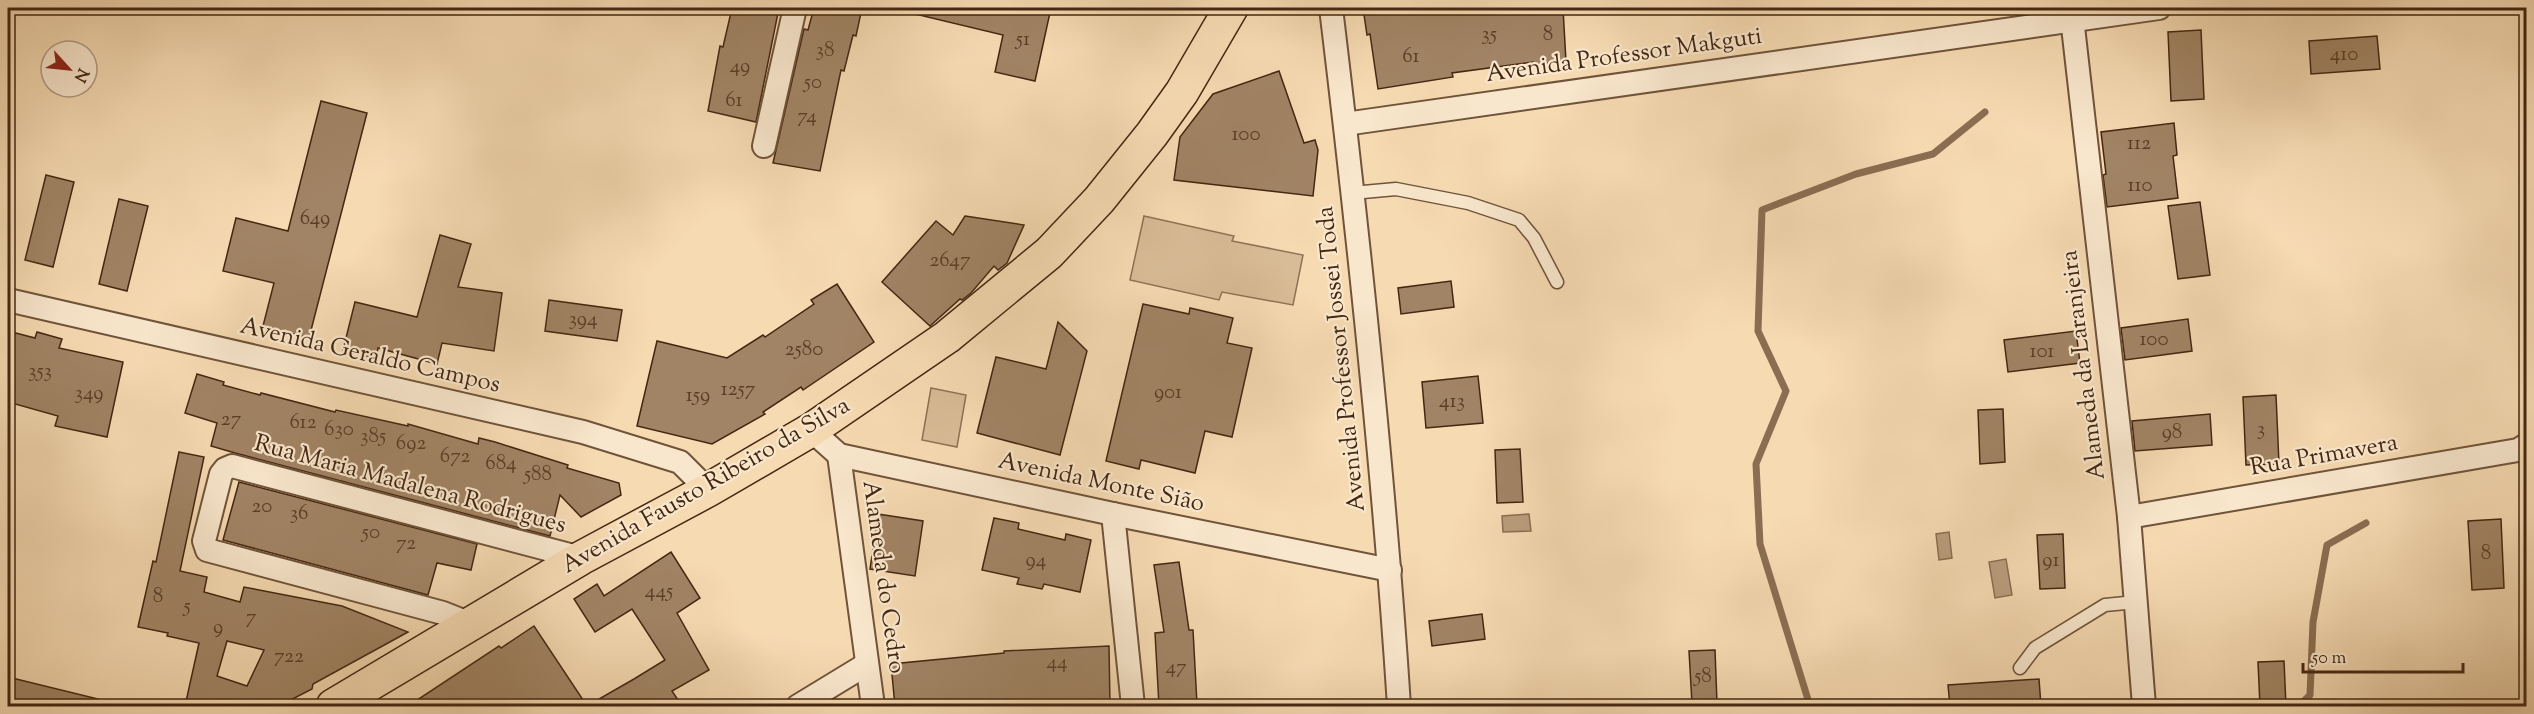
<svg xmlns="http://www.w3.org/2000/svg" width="2534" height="714" font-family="'Sorts Mill Goudy',serif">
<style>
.green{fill:#d8bc97;stroke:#8e7254;stroke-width:1.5}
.water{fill:#b99d7c;stroke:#8a6e52;stroke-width:1.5}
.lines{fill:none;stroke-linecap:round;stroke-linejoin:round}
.stream{stroke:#8a6e52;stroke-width:7}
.building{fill:#a18465;stroke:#442712;stroke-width:1.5;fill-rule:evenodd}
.lane-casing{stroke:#70543a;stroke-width:15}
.street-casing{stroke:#70543a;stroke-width:26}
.primary-casing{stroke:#442712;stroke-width:36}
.lane{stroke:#f9e7cd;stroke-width:12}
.street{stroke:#f9e7cd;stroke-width:22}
.primary{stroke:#f6dab2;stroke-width:33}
.labels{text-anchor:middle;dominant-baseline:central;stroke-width:4.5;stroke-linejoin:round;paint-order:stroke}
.number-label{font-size:21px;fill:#5b3e27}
.street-label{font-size:24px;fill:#442712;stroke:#f9e7cd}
</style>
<rect width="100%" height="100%" fill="#f6dab2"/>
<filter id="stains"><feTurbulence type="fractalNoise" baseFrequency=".00333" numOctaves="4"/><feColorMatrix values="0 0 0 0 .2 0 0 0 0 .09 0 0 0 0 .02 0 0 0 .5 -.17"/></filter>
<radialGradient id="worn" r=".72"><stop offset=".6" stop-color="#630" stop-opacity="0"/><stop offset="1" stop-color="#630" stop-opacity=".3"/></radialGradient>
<g class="green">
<polygon points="1144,216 1234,236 1232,241 1303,255 1293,305 1222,292 1219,300 1130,280"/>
<polygon points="931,388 966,395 957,447 922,440"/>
</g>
<g class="water">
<polygon points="1529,514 1531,531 1503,532 1502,516"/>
<polygon points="1949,532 1952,558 1939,560 1936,534"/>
<polygon points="2006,559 2012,595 1995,598 1989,562"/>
</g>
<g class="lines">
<g class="stream">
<polyline points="1810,706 1760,544 1756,464 1786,391 1758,331 1762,210 1856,174 1933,154 1985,112"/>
<polyline points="2299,706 2310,695 2313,622 2327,545 2366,523"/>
</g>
</g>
<g class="building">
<polygon points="732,8 779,8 756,122 708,111 720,46 723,47"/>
<polygon points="814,8 862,8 856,36 853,35 844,71 841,70 820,171 773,163 804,29 808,30"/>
<polygon points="916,8 1051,8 1035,81 995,72 1003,35 915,14"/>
<polygon points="1363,8 1563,8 1566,62 1533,64 1533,62 1452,73 1453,77 1378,89 1370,34 1367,35"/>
<polygon points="2201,30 2204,99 2171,101 2168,32"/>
<polygon points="2377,36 2380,69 2311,74 2309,41"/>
<polygon points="1279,71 1304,143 1315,140 1318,150 1313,196 1174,180 1180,137 1213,94"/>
<polygon points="321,101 367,113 309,338 263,326 274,283 223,271 236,218 288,231"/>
<polygon points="2174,123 2177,155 2173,156 2178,198 2107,207 2103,175 2106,174 2101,132"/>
<polygon points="46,175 74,182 53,267 25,260"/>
<polygon points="119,199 148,206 127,291 99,284"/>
<polygon points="2200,202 2210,275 2178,279 2168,206"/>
<polygon points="965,216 1024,225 1007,263 998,270 994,266 971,293 962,300 960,299 930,326 882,282 936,221 953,235"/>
<polygon points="440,235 471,244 458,287 502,293 494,351 442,343 437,364 378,348 376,358 343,350 355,302 417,317"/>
<polygon points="1451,281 1454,307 1401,314 1398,288"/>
<polygon points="837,284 874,342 803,390 801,387 763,412 765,414 712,444 637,426 657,341 727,358 763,335 765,337 814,304 811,300"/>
<polygon points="549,300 622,310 617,341 545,331"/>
<polygon points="1143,304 1189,314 1190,308 1233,318 1227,343 1252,348 1232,437 1205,431 1195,473 1141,460 1139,469 1106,461"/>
<polygon points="2188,319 2192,351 2125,360 2121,328"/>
<polygon points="1058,322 1087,351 1060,455 977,433 996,357 1046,369"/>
<polygon points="8,331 35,338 37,332 62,339 59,348 123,362 107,437 55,426 58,416 8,402"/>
<polygon points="2076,331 2080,363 2008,372 2004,340"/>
<polygon points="197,374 224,382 223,385 260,395 261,393 335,412 336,410 408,426 408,424 478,444 479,438 495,442 568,465 567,468 619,483 621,495 581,517 560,495 550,536 235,453 211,446 217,423 185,413"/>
<polygon points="1478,376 1483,423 1426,428 1422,382"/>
<polygon points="2276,395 2279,464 2246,465 2243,397"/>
<polygon points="2003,409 2005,462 1980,464 1978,410"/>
<polygon points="2210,414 2212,445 2135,451 2132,421"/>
<polygon points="1520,449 1523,502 1497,503 1495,450"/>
<path d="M 179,452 L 204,457 L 180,571 L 207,577 L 204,592 L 240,602 L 244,587 L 342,606 L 408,632 L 313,684 L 312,689 L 279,706 L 185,706 L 199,643 L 167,636 L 168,633 L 138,627 L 153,561 L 156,562 ZM 227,641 L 264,650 L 247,686 L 217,676 Z"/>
<polygon points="239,482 477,544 471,570 437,563 428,595 223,540"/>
<polygon points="878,514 923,521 915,576 870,569"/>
<polygon points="994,518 1019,523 1018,529 1065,540 1066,534 1091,540 1080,592 1044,584 1042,589 1017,584 1019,578 982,570"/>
<polygon points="2501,519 2504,588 2472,590 2468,521"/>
<polygon points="2063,534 2065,588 2040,589 2037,535"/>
<polygon points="671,552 700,598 677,613 709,670 672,691 682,706 408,706 499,646 501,648 534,626 587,706 634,679 665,660 632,609 595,632 574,599 597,584 604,596"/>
<polygon points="1179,562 1189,630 1193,630 1197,704 1159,706 1155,633 1164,632 1154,565"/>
<polygon points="1482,614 1485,639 1432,646 1429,621"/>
<polygon points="1109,646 1110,706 895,706 891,664 1004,653 1004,651"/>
<polygon points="1715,650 1717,703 1692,704 1689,651"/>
<polygon points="2284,661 2286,706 2260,706 2258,662"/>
<polygon points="8,677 98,699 97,706 8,706"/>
<polygon points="2039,679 2041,706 1950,706 1948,685"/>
</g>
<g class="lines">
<g class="lane-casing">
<g id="lane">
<polyline points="1352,193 1396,189 1468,203 1519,220 1534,238 1557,282"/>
<polyline points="2020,668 2035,648 2105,605 2136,602"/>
</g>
</g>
<g class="street-casing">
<g id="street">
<path d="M 1331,8 C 1359,240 1384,473 1399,706"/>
<polyline points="2072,18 2129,517 2144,706"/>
<polyline points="1345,124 2159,8"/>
<polyline points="764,146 795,8"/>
<polyline points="8,300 583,432 680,462 708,490"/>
<polyline points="811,430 839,455 1113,514 1390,570"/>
<polyline points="839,455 873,706"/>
<polyline points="1113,514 1133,706"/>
<polyline points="2129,517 2518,450 2526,445"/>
<polyline points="471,624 443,613 207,550 204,541 221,474 225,469 232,466 581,558"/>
<polyline points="798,706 867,664"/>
</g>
</g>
<g class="primary-casing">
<polyline id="primary" points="333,706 581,558 708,490 811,430 947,337 1049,253 1099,200 1152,134 1182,92 1231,8"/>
</g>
<use href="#lane" class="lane"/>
<use href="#street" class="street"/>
<use href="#primary" class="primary"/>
</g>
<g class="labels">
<g class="number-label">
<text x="1489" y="35">35</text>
<text x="1548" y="35">8</text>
<text x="1023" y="40">51</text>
<text x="825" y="51">38</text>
<text x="2344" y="55">410</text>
<text x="1411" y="57">61</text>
<text x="740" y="67">49</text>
<text x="813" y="83">50</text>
<text x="734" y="101">61</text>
<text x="807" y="117">74</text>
<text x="1246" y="135">100</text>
<text x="2139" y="144">112</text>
<text x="2140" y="186">110</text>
<text x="315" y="219">649</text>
<text x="950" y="261">2647</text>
<text x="583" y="320">394</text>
<text x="2154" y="340">100</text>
<text x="804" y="350">2580</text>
<text x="2042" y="352">101</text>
<text x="40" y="372">353</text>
<text x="738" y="390">1257</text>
<text x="1168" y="393">901</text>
<text x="89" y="394">349</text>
<text x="698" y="396">159</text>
<text x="1452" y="402">413</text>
<text x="231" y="420">27</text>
<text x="303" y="423">612</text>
<text x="339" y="430">630</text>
<text x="2261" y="430">3</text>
<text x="2172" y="433">98</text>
<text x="373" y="437">385</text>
<text x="411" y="444">692</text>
<text x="455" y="457">672</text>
<text x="501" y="464">684</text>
<text x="538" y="475">588</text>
<text x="262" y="507">20</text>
<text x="299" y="514">36</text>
<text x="371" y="533">50</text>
<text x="406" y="544">72</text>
<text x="2486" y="554">8</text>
<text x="1036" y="561">94</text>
<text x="2051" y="561">91</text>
<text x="659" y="592">445</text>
<text x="158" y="597">8</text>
<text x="187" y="607">5</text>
<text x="251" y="618">7</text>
<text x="218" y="628">9</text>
<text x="289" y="657">722</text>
<text x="1057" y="663">44</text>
<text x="1176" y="668">47</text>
<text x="1703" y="677">58</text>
</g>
<g class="street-label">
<text transform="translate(1624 56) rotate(-8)">Avenida Professor Makguti</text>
<text transform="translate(370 356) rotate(13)">Avenida Geraldo Campos</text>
<text transform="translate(1342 359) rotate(-96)">Avenida Professor Jossei Toda</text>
<text transform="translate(2084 365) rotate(-97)">Alameda da Laranjeira</text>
<text transform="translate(2324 456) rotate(-10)">Rua Primavera</text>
<text transform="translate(1101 483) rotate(12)">Avenida Monte Sião</text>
<text transform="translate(410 485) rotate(15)">Rua Maria Madalena Rodrigues</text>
<text transform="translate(706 486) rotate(-30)">Avenida Fausto Ribeiro da Silva</text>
<text transform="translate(883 577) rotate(82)">Alameda do Cedro</text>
</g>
</g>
<rect width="2534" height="714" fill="none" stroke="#f6dab2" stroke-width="30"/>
<rect x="9" y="9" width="2516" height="696" fill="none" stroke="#442712" stroke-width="3"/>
<rect x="15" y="15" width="2504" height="684" fill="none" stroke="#442712" stroke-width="1.5"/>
<g transform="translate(69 69) rotate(117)"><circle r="28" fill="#f9e7cd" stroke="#b19a82" stroke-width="1.5"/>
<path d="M0-4.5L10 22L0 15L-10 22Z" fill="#8f2418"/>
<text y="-9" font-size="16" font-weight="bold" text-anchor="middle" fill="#442712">N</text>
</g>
<path d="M2303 663v9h160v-9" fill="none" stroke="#442712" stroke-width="3"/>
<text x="2312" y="663" font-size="18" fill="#442712" stroke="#f9e7cd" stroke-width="4.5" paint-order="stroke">50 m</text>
<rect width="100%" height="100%" filter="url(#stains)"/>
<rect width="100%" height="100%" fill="url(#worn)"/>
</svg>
